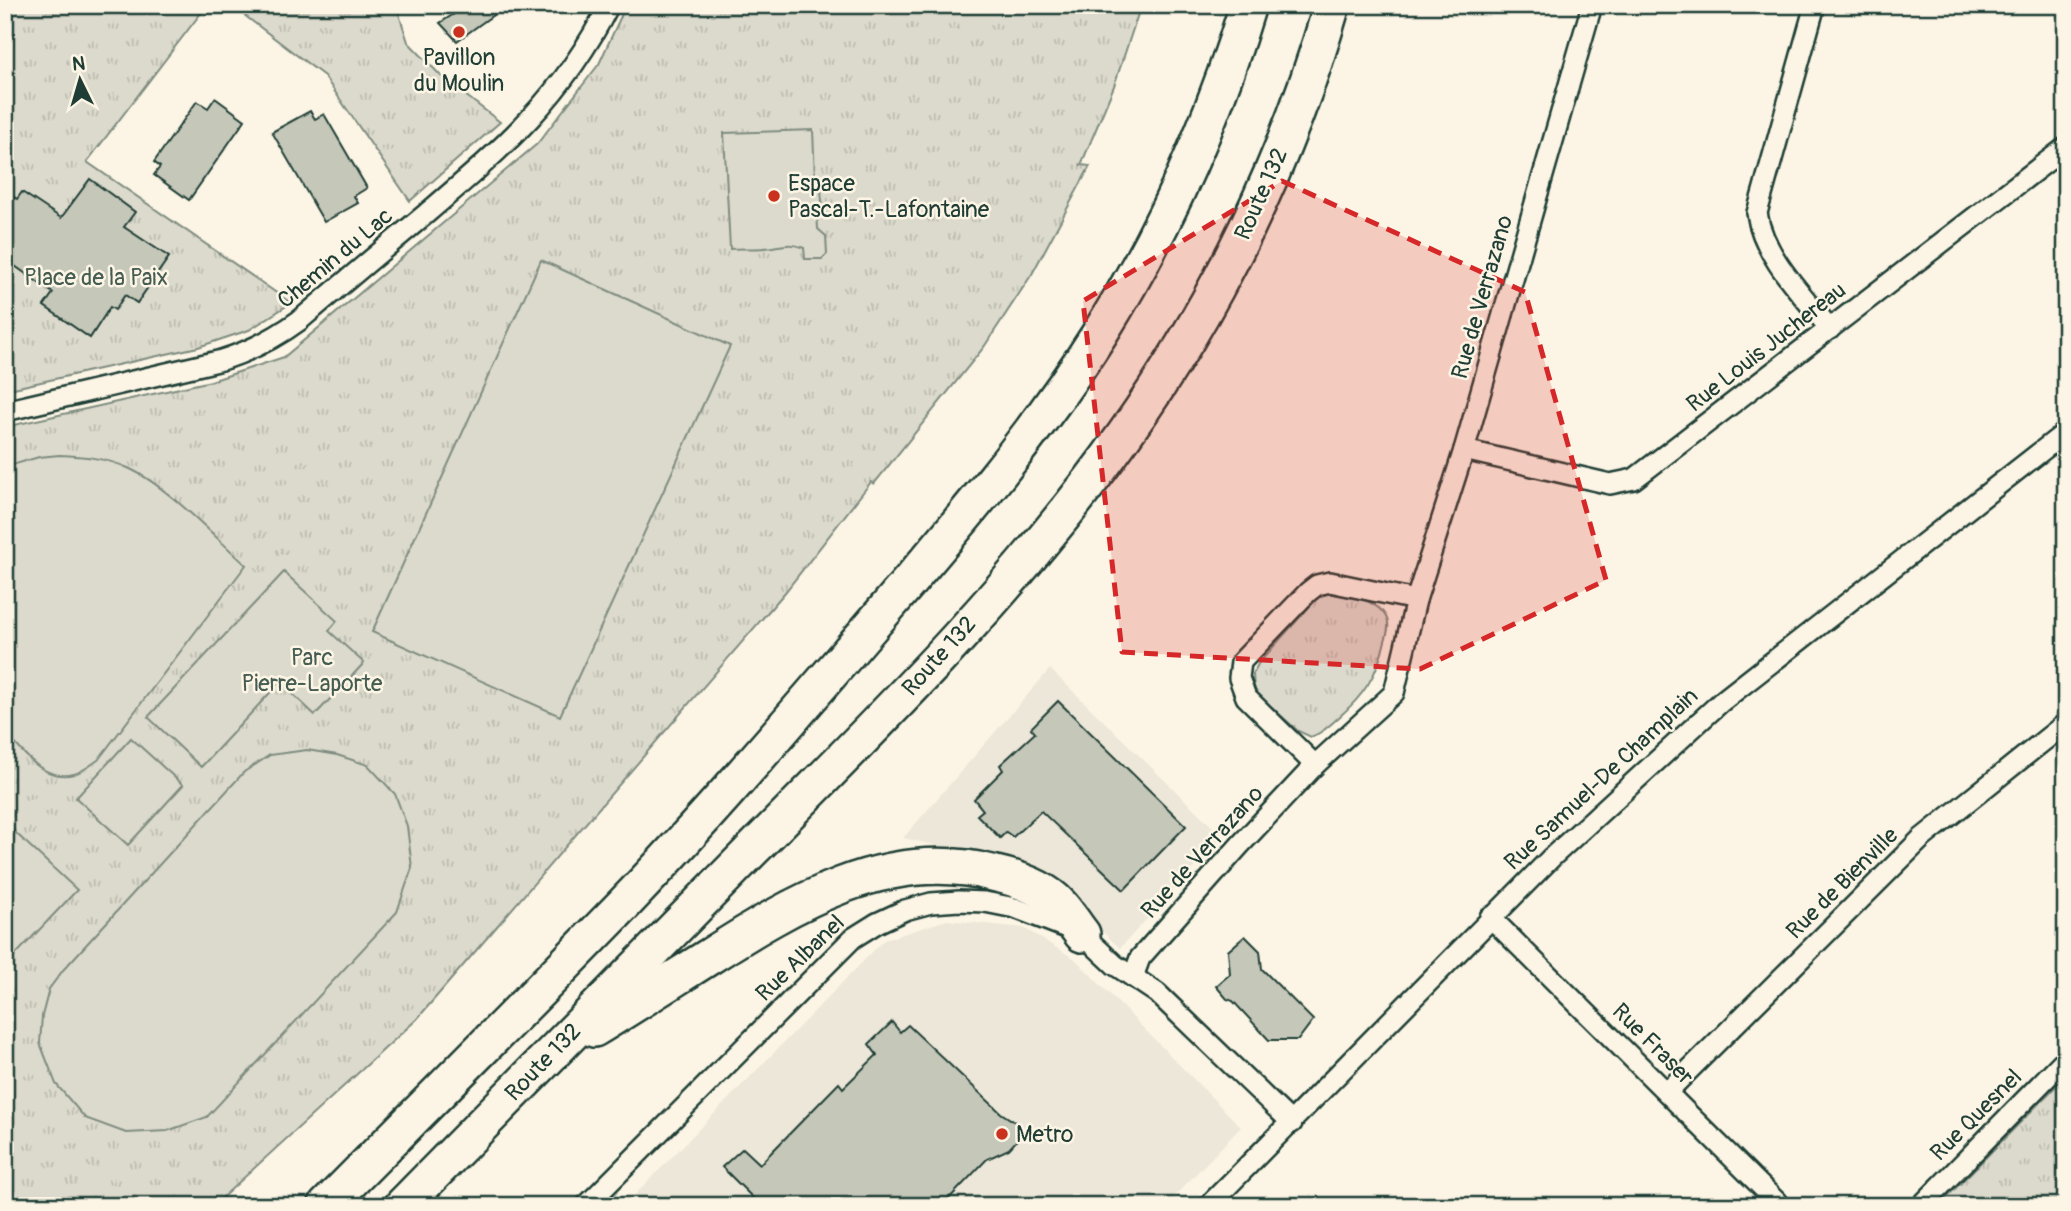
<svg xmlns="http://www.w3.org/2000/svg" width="2071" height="1211" font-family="Pangolin,sans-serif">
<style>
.built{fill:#ece7d8}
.park{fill:url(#park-tufts);stroke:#7e8c80;stroke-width:2}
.pitch{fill:#dcdacc;stroke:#7e8c80;stroke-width:2}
.building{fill:#c5c7b9;stroke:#1f3d34;stroke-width:2}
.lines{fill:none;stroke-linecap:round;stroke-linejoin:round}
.minor-casing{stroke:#1f3d34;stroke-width:24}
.motorway-casing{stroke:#1f3d34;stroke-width:40}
.minor{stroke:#fcf5e5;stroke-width:19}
.motorway{stroke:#fcf5e5;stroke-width:35}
.marked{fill:#d62828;fill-opacity:0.2;stroke:#d62828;stroke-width:5;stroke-dasharray:14 9;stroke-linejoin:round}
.poi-dot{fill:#c8321e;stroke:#fcf5e5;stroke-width:2.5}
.labels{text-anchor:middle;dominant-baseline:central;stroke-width:5;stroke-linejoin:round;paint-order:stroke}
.poi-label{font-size:23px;fill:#1f3d34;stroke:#fcf5e5;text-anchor:start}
.street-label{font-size:23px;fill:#1f3d34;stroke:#fcf5e5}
.park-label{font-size:23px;fill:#455c52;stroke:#fcf5e5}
</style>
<defs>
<pattern id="park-tufts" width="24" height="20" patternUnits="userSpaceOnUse" patternTransform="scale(1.75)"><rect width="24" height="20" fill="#dcdacc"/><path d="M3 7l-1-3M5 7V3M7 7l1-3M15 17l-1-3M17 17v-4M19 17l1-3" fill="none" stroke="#bcbcb0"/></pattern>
</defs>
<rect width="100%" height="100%" fill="#fcf5e5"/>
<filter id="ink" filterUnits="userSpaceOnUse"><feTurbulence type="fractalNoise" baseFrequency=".0143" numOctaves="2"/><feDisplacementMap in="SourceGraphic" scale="14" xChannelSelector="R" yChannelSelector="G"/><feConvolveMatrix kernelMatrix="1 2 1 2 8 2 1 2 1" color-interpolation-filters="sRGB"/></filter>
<g filter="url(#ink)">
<g class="built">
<polygon points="1050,669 1223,837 1120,948 1032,867 903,838"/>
<polygon points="947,920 1024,928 1075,959 1241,1127 1165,1206 624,1206 884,940"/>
</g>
<g class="park">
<polygon points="5,5 207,5 87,162 291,303 249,330 198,347 5,390"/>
<polygon points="231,5 396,5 408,42 442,77 500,122 410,201 324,76"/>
<polygon points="626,5 1141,5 1114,86 1081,165 1090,166 1032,274 984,347 874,484 871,482 786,591 417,1019 213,1206 5,1206 5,427 211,381 284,357 537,144 599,64"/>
<path d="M 1330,593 C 1348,594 1379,600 1387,619 C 1390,626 1387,634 1385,641 C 1377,676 1364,695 1338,718 C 1329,726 1322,733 1311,737 L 1298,731 L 1254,691 L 1253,674 L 1258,664 L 1318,597 Z"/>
<polygon points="2066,1076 2066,1206 1938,1206"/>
</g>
<g class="pitch">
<path d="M 813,130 L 815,178 L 821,189 L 822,202 L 817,210 L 818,229 L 826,236 L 827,254 L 822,259 L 805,259 L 804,248 C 789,241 779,247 764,248 C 753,249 741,248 730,249 L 724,133 Z"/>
<polygon points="541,260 730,346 560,716 372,632"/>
<path d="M 59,455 C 83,456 106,458 128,468 C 165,484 215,537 246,565 L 98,760 C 91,765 82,772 74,774 C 43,782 23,752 5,732 L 5,467 L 39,457 Z"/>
<polygon points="284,572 337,621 329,631 364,663 315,715 280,682 201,767 148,717"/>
<polygon points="131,738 183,785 128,845 76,798"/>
<polygon points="307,750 337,755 368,765 395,794 407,826 412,868 397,912 207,1117 167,1131 126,1133 85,1118 56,1084 40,1043 42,1016 49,989 64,969 244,772 270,755"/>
<polygon points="5,823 77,890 5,966"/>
</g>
<g class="building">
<polygon points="452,5 507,5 457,41 440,23 457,12"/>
<polygon points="215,98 245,120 189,200 154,175 160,167 154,162 197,101 208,108"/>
<polygon points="310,111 315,119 324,114 367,188 354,196 358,203 324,222 272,132"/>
<polygon points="90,179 135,212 124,227 169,257 137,303 125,295 115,310 110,307 90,338 44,306 53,293 5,259 5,191 17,199 22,192 61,218"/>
<polygon points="1058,701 1186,826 1124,890 1041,811 1013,837 1006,832 1000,838 977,815 983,810 974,799 1003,770 1000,765 1035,733 1031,728"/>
<polygon points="1245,936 1260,951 1262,969 1313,1020 1298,1040 1269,1040 1233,1001 1227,999 1216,986 1230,974 1228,951"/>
<polygon points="892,1022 900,1032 908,1025 1001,1113 1018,1124 1019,1138 1009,1149 987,1159 942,1206 761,1206 722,1167 743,1148 760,1164 839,1083 843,1088 877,1055 869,1044"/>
</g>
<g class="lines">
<g class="minor-casing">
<g id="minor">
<path d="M 1815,5 L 1757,213 C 1763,256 1803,295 1830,329"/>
<path d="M 5,411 L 218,361 C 249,352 274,339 300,320 C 342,284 385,248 427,213 C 503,148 563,97 609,5"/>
<polyline points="1464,450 1610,484 1634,479 2066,147"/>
<polyline points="1315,765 1246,697 1239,678 1241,662 1308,592 1317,585 1330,582 1416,600"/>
<polyline points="1490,917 1781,1206"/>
<polyline points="1133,977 1140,958 1240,845 1315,765 1394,693 1416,600 1464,450 1592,5"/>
<polyline points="1667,1092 1921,839 2066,723"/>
<polyline points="586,1206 853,938 877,923 905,910 931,903 959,901 985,902 1015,908 1082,934 1115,965 1157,993 1292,1123"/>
<polyline points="1208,1206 1552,857 1721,702 2066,432"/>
<polyline points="1921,1206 2066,1058"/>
</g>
</g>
<g class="motorway-casing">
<g id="motorway">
<path d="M 594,1029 C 632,1006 669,982 707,958 C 792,904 887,846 992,873 C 1015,878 1043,887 1059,904 C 1068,913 1074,924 1082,934"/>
<path d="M 326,1206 C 425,1106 525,1006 623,905 C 701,824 775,738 848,653 C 936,550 1028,447 1100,333 C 1164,231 1213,121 1248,5"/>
<path d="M 402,1206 C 519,1087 636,967 754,848 C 884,717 1018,585 1125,434 C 1217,305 1288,158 1332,5"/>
</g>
</g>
<use href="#minor" class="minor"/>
<use href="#motorway" class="motorway"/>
</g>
</g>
<path class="marked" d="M 1282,181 L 1525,292 L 1606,580 L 1420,669 L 1122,652 L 1083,301 Z"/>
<g class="poi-dot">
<circle cx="459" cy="32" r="7"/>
<circle cx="774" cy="196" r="7"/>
<circle cx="1002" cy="1134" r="7"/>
</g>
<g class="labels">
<g class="poi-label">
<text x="459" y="57" text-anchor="middle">Pavillon<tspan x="459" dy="26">du Moulin</tspan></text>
<text x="788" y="183">Espace<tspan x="788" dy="26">Pascal-T.-Lafontaine</tspan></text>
<text x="1016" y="1134">Metro</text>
</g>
<g class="street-label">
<text transform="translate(1261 194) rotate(-66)">Route 132</text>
<text transform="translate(335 258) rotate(-40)">Chemin du Lac</text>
<text transform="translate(1482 297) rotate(-74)">Rue de Verrazano</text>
<text transform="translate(1766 347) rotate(-38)">Rue Louis Juchereau</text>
<text transform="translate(939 656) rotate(-48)">Route 132</text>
<text transform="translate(1601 779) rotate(-43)">Rue Samuel-De Champlain</text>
<text transform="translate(1202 852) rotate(-48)">Rue de Verrazano</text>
<text transform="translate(1842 883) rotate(-45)">Rue de Bienville</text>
<text transform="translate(800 958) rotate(-44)">Rue Albanel</text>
<text transform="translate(1653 1044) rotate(45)">Rue Fraser</text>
<text transform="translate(543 1062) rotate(-46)">Route 132</text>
<text transform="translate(1976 1115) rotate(-45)">Rue Quesnel</text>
</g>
<g class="park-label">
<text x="96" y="277">Place de la Paix</text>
<text x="312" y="657">Parc<tspan x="312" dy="26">Pierre-Laporte</tspan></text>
</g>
</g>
<rect width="2071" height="1211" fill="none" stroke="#fcf5e5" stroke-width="28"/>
<rect x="14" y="14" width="2043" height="1183" fill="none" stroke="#1f3d34" stroke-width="2.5" filter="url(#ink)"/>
<g transform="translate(80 80) rotate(355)" stroke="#fcf5e5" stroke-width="5" paint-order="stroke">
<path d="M0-5L12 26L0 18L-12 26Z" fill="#1f3d34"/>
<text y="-10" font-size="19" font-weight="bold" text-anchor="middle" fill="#1f3d34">N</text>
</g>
</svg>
